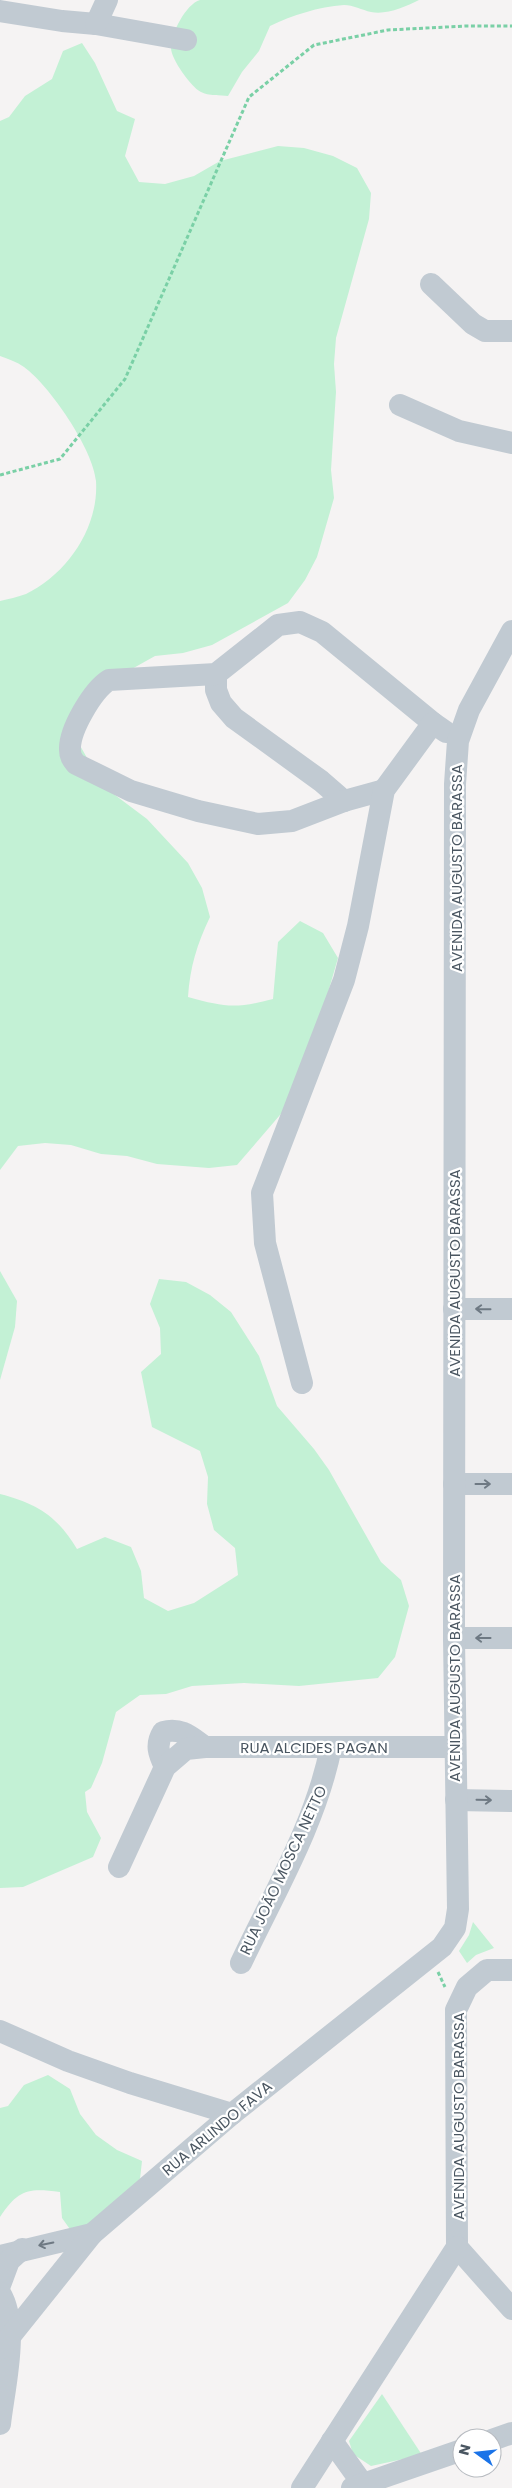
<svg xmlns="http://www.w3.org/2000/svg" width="512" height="2488" font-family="Poppins,sans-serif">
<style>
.green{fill:#c3f1d5}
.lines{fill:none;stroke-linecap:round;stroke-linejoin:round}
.path{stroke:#7ad0a6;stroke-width:3;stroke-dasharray:4 2.5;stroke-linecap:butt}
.minor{stroke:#c1cad2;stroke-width:22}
.oneway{stroke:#6e7983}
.labels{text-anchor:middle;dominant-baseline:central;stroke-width:4.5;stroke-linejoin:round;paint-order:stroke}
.street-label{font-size:15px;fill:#4a5661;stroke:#fff}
</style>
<rect width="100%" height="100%" fill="#f5f3f3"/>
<g class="green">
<path d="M 200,0 L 419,0 C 405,7 387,15 371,12 C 362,10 353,5 344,5 C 318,7 293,15 270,26 L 259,51 L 242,72 L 228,96 C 221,95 208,96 201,92 C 191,87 171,59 171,48 C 171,33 186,4 200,0 Z"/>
<path d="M 82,43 L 95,63 L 117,111 L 135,119 L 125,156 L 139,182 L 165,184 L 194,176 L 220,161 L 278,146 L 304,148 L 333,156 L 357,168 L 371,193 L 369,219 L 336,338 L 334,364 L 336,392 L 331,470 L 334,498 L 317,557 L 305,580 L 288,603 L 212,645 L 183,653 L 155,656 L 105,684 L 74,735 L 103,786 L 147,819 L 188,863 L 202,888 L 210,917 C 197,944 190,967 188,997 C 225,1007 235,1009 273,999 L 278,942 L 300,921 L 323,933 L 338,958 L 312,1048 L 292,1101 L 237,1165 L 209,1168 L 157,1164 L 127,1156 L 101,1154 L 71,1145 L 45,1143 L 18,1146 L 0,1170 L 0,601 C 8,599 18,597 26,594 C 67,574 99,528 96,481 C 93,449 50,386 24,367 C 17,362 8,359 0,356 L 0,121 L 9,117 L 25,96 L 52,79 L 63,51 Z"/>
<polygon points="0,1271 17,1301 15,1327 0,1380"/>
<path d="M 159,1279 L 186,1282 L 210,1295 L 231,1312 L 259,1356 L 277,1406 L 314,1449 L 329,1470 L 381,1562 L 401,1580 L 409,1606 L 395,1657 L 378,1678 L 299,1686 L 244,1683 L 192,1686 L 166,1694 L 140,1695 L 116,1712 L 102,1763 L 91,1788 L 85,1792 L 87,1812 L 101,1838 L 93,1857 L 23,1887 L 0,1888 L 0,1494 C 38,1504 57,1516 77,1549 L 105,1537 L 131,1547 L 141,1571 L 144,1598 L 168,1611 L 194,1603 L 238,1575 L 235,1548 L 214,1530 L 207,1504 L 208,1477 L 200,1451 L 152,1427 L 141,1372 L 161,1354 L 160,1328 L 150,1304 Z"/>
<polygon points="473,1922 494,1948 476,1955 467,1963 459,1951 469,1935"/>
<path d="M 48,2075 L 70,2089 L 80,2114 L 96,2135 L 117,2150 L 142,2161 L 139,2188 L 77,2239 L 62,2218 L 60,2192 C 28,2188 19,2189 0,2217 L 0,2108 L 8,2106 L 24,2085 Z"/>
<polygon points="382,2394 422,2455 371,2466 353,2454 349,2441"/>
</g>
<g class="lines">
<g class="path">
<polyline points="0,475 60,459 125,379 249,97 314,45 388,30 466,26 512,26"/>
<polyline points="438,1972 445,1987"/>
</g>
<g class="minor">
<polyline points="0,11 62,21 96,24 186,40"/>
<polyline points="96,24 107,0"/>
<polyline points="431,284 473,324 485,331 512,331"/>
<polyline points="400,405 459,431 512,443"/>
<polyline points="216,674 216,690 221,703 234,718 321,781 344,801"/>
<path d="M 384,790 L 344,801 L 292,821 L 258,824 L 198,811 L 131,791 L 76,764 C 72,759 70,756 70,750 C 69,730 93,690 109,680 L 216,674 L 278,625 L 300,622 L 322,632 L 433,723"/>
<polyline points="454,1309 512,1309"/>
<polyline points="302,1383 265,1243 262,1193 344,980 358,926 384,790 433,723 446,732"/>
<polyline points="454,1484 512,1484"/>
<polyline points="454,1638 512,1638"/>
<path d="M 165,1767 C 159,1754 155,1745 163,1732 C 181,1727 191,1737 205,1747"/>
<polyline points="456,1800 512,1801"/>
<polyline points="119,1867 165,1767 186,1749 205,1747 454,1747"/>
<path d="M 241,1963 C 274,1893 316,1823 331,1747"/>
<polyline points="0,2031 68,2061 130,2083 232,2114"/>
<polyline points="457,2247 456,2010 467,1987 487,1970 512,1970"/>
<polyline points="457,2247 512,2309"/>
<polyline points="0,2256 92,2234"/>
<polyline points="0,2285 9,2261 22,2249"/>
<path d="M 0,2293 C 20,2326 4,2387 0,2424"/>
<polyline points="0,2349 92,2234 232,2114 442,1947 455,1928 458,1909 454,1638 455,784 458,741 469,710 512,631"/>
<polyline points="492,2440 512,2433"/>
<polyline points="332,2441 362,2483"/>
<polyline points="302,2488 457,2247"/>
<polyline points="352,2488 462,2450"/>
</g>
</g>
<defs><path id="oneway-shaft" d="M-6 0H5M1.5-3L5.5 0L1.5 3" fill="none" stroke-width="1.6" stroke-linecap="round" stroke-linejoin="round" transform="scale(1.25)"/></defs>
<g class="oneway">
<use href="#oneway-shaft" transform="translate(483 1309) rotate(-179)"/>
<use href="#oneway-shaft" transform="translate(483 1484)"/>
<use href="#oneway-shaft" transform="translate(483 1638) rotate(-180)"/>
<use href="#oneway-shaft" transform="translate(484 1800) rotate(1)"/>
<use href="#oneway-shaft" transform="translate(46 2244) rotate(168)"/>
</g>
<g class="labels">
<g class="street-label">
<text transform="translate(456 868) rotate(-90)">AVENIDA AUGUSTO BARASSA</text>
<text transform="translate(454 1273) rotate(-90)">AVENIDA AUGUSTO BARASSA</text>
<text transform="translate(454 1678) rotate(-90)">AVENIDA AUGUSTO BARASSA</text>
<text x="314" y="1747">RUA ALCIDES PAGAN</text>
<text transform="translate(283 1870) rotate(-65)">RUA JOÃO MOSCA NETTO</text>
<text transform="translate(458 2116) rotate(-90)">AVENIDA AUGUSTO BARASSA</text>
<text transform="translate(217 2128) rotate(-40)">RUA ARLINDO FAVA</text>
</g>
</g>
<g transform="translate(477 2453) rotate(285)"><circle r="24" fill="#ffffff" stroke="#b7bbc0"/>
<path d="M0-4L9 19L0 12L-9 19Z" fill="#1a73e8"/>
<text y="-8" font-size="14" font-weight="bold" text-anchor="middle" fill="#4a5661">N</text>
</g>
</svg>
